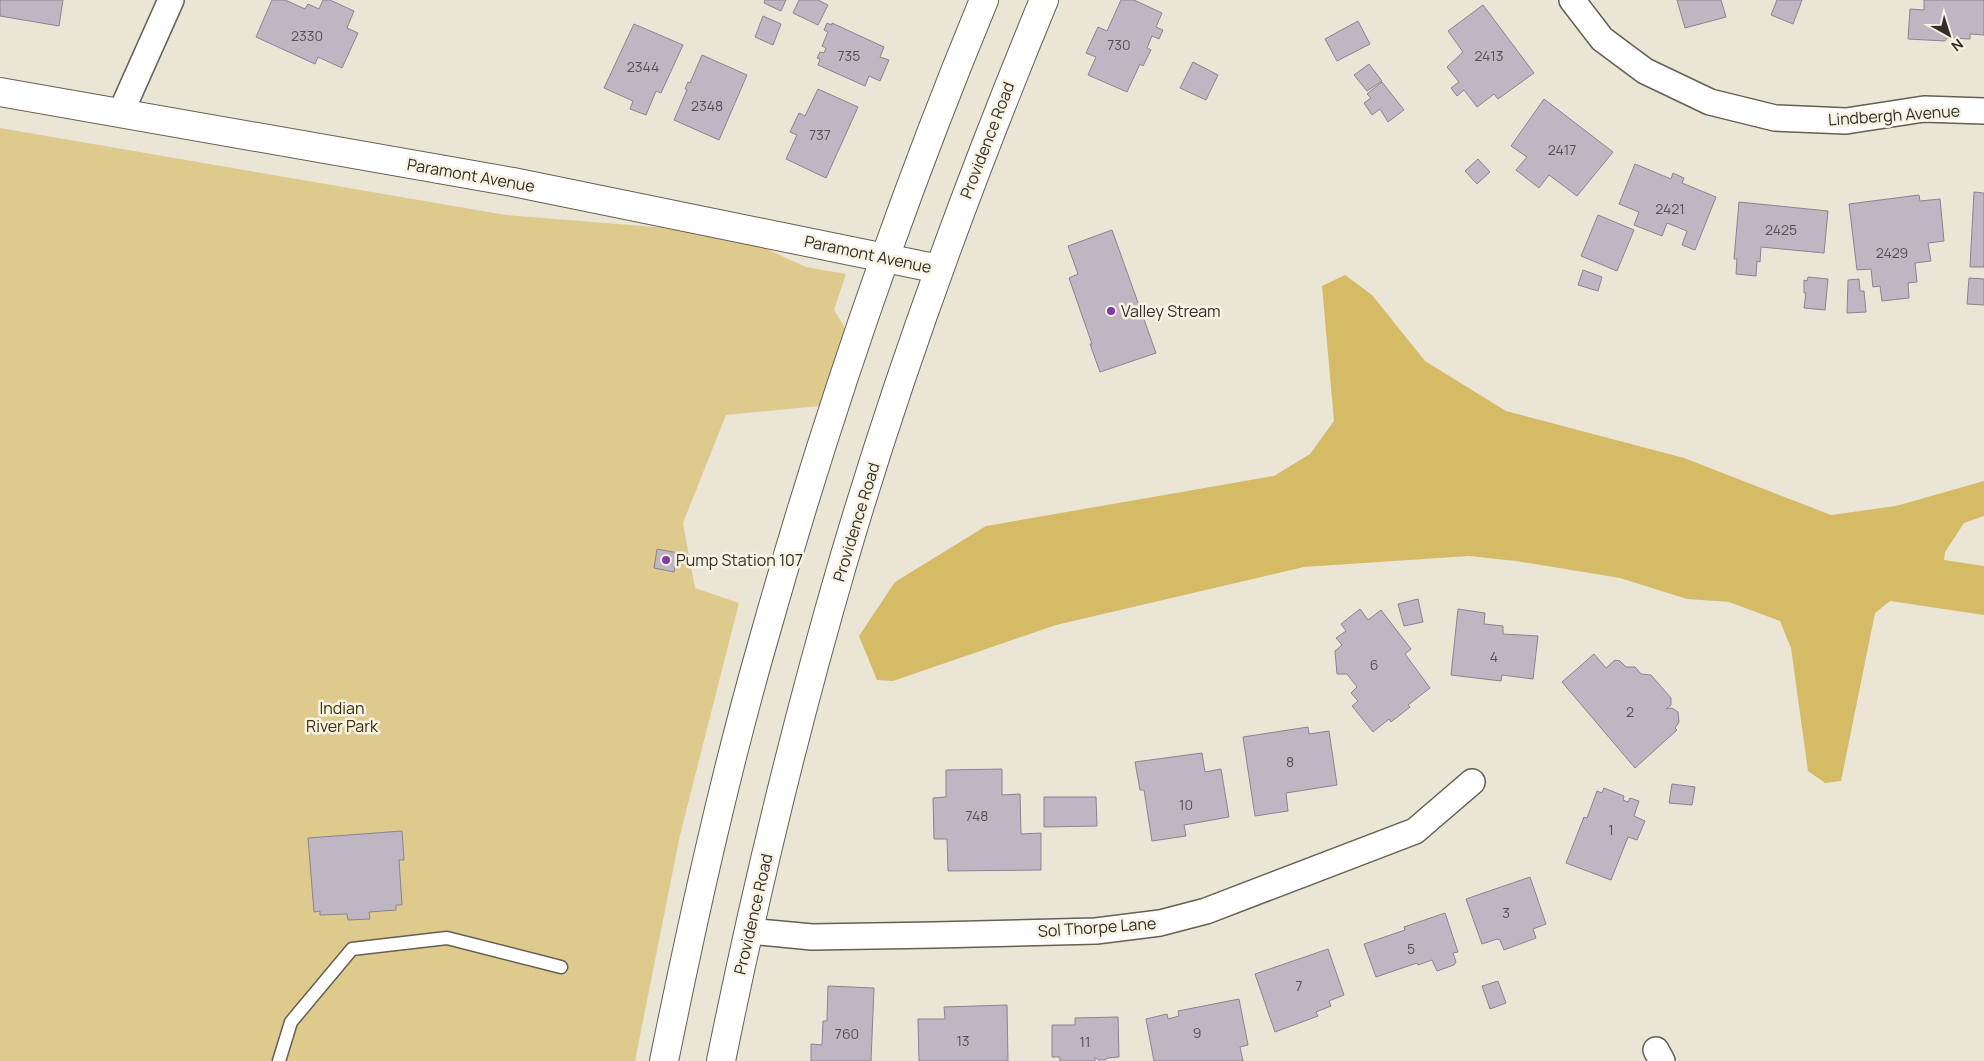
<svg xmlns="http://www.w3.org/2000/svg" width="1984" height="1061" font-family="Manrope,sans-serif">
<style>
.green{fill:#deca8d}
.water{fill:#d6bb67}
.building{fill:#bfb6c4;stroke:#8b8391}
.lines{fill:none;stroke-linecap:round;stroke-linejoin:round}
.lane-casing{stroke:#646052;stroke-width:15}
.street-casing{stroke:#646052;stroke-width:28}
.secondary-casing{stroke:#646052;stroke-width:30}
.lane{stroke:#fff;stroke-width:12}
.street{stroke:#fff;stroke-width:25}
.secondary{stroke:#fff;stroke-width:28}
.poi-dot{fill:#8438a9;stroke:#f8f2e2;stroke-width:2}
.labels{text-anchor:middle;dominant-baseline:central;stroke-width:5;stroke-linejoin:round;paint-order:stroke}
.number-label{font-size:14px;fill:#545150}
.street-label{font-size:16px;fill:#312f29;stroke:#f8f2e2}
.poi-label{font-size:16px;fill:#312f29;stroke:#f8f2e2;text-anchor:start}
.park-label{font-size:16px;fill:#3a2f09;stroke:#f8f2e2}
</style>
<rect width="100%" height="100%" fill="#eae5d5"/>
<polygon class="green" points="0,128 506,215 731,233 806,267 846,274 834,310 848,333 830,405 726,415 683,523 695,588 739,603 680,835 635,1061 0,1061"/>
<polygon class="water" points="1345,275 1372,295 1425,361 1506,411 1684,458 1831,515 1896,506 1984,481 1984,516 1964,523 1945,552 1944,560 1984,566 1984,615 1890,601 1875,613 1841,781 1825,783 1808,771 1791,648 1780,621 1729,602 1687,599 1620,578 1516,561 1469,556 1304,567 1056,625 893,681 877,680 859,636 895,582 986,526 1274,476 1310,454 1334,421 1322,286"/>
<g class="building">
<polygon points="0,0 63,0 59,26 0,16"/>
<polygon points="272,0 285,0 305,9 308,4 319,9 323,0 330,0 354,11 347,28 358,33 342,68 318,57 315,64 256,37"/>
<polygon points="765,0 786,0 781,11 764,3"/>
<polygon points="799,0 818,0 828,5 818,25 793,13"/>
<polygon points="1121,0 1134,0 1162,13 1156,27 1163,30 1159,39 1152,36 1147,48 1151,50 1143,66 1140,64 1127,92 1088,75 1096,57 1086,53 1098,27 1107,31"/>
<polygon points="1677,0 1721,0 1726,17 1685,28"/>
<polygon points="1777,0 1802,0 1793,24 1771,15"/>
<polygon points="1924,0 1984,0 1984,35 1970,34 1970,39 1947,38 1945,41 1908,39 1910,9 1924,10"/>
<polygon points="1483,5 1534,73 1498,99 1494,94 1477,107 1464,90 1457,96 1451,88 1459,82 1447,67 1463,52 1448,31"/>
<polygon points="763,16 781,24 773,45 755,37"/>
<polygon points="1358,21 1370,44 1337,61 1325,39"/>
<polygon points="827,23 832,25 832,23 884,47 880,57 889,60 880,81 869,76 865,86 818,65 820,59 817,58 820,52 824,53 826,48 822,46 828,32 824,30"/>
<polygon points="634,24 683,45 661,93 656,91 646,115 630,109 633,101 604,88"/>
<polygon points="702,55 747,75 719,140 674,120 687,90 685,89 688,82 690,83"/>
<polygon points="1193,62 1218,75 1206,100 1180,88"/>
<polygon points="1369,64 1382,81 1367,91 1354,75"/>
<polygon points="1382,82 1404,110 1388,122 1380,109 1372,115 1364,103 1371,98 1367,94"/>
<polygon points="818,89 858,107 826,178 786,159 797,135 790,132 799,113 805,116"/>
<polygon points="1544,99 1613,152 1577,196 1549,175 1539,188 1516,170 1527,157 1511,146"/>
<polygon points="1478,159 1490,172 1477,184 1465,171"/>
<polygon points="1635,164 1671,179 1673,173 1684,178 1682,183 1716,197 1695,250 1682,245 1687,231 1667,223 1662,236 1634,225 1639,212 1619,204"/>
<polygon points="1974,192 1984,193 1984,267 1970,267"/>
<polygon points="1919,195 1920,201 1940,199 1944,241 1928,243 1931,261 1915,263 1917,282 1908,283 1909,298 1882,301 1880,286 1873,287 1871,269 1857,270 1849,204"/>
<polygon points="1739,202 1828,211 1824,253 1761,247 1760,262 1757,261 1756,276 1736,274 1737,259 1734,259"/>
<polygon points="1598,215 1634,230 1617,271 1581,256"/>
<polygon points="1112,230 1156,353 1100,372 1090,344 1092,344 1069,278 1078,274 1068,246"/>
<polygon points="1583,270 1602,277 1598,291 1578,285"/>
<polygon points="1808,277 1828,279 1825,310 1804,308 1806,293 1804,293 1804,280 1807,281"/>
<polygon points="1969,278 1984,279 1984,305 1967,304"/>
<polygon points="1859,279 1860,291 1864,291 1866,312 1847,313 1848,280"/>
<polygon points="657,549 678,553 674,572 654,568"/>
<polygon points="1418,599 1423,622 1404,626 1398,604"/>
<polygon points="1360,609 1368,620 1381,610 1411,649 1405,654 1430,688 1408,705 1410,707 1391,722 1389,719 1373,732 1352,706 1358,701 1351,693 1357,687 1347,674 1337,674 1335,651 1342,645 1336,638 1346,631 1341,624"/>
<polygon points="1458,609 1485,613 1484,624 1503,626 1503,634 1538,636 1533,679 1502,675 1501,681 1451,675"/>
<polygon points="1594,654 1606,668 1615,660 1620,661 1626,667 1635,667 1641,674 1651,675 1671,698 1671,705 1666,709 1672,708 1678,712 1679,722 1675,728 1677,730 1635,768 1562,682"/>
<polygon points="1308,727 1309,734 1329,731 1337,785 1286,793 1288,811 1255,816 1243,737"/>
<polygon points="1202,753 1205,772 1221,769 1229,817 1184,825 1186,836 1152,841 1144,790 1140,790 1135,762"/>
<polygon points="1002,769 1002,795 1020,794 1021,834 1041,833 1041,870 948,871 947,839 934,839 933,798 946,797 946,770"/>
<polygon points="1672,784 1695,787 1692,805 1669,803"/>
<polygon points="1604,788 1624,796 1623,800 1628,802 1630,798 1639,801 1634,816 1645,821 1637,840 1628,837 1611,880 1566,863 1584,817 1587,818 1597,791 1602,793"/>
<polygon points="1044,797 1096,797 1097,826 1044,827"/>
<polygon points="402,831 404,860 399,860 402,905 396,905 396,910 369,912 370,919 348,920 347,914 320,915 320,911 314,912 308,838"/>
<polygon points="1530,877 1546,924 1533,929 1536,938 1504,950 1500,940 1497,939 1482,944 1466,899"/>
<polygon points="1445,913 1458,952 1453,953 1456,962 1454,965 1437,971 1432,960 1418,965 1417,963 1376,977 1364,944 1405,930 1404,927"/>
<polygon points="1328,949 1344,995 1329,1001 1331,1006 1316,1012 1318,1016 1275,1032 1255,974"/>
<polygon points="1498,981 1506,1003 1490,1009 1482,986"/>
<polygon points="828,986 874,988 871,1061 811,1061 811,1044 822,1045 823,1021 827,1021"/>
<polygon points="1239,999 1248,1045 1240,1047 1243,1061 1154,1061 1146,1019 1167,1014 1168,1019 1179,1016 1178,1011"/>
<polygon points="1007,1005 1008,1061 919,1061 918,1019 945,1019 944,1007"/>
<polygon points="1118,1017 1119,1057 1108,1058 1105,1060 1098,1060 1095,1057 1095,1061 1060,1061 1060,1057 1052,1057 1052,1025 1075,1025 1075,1018"/>
</g>
<g class="lines">
<g class="lane-casing">
<polyline id="lane" points="279,1061 291,1022 352,949 447,938 561,967"/>
</g>
<g class="street-casing">
<g id="street">
<polyline points="1572,0 1602,39 1645,71 1710,102 1775,118 1846,121 1924,109 1984,111"/>
<polyline points="121,112 171,0"/>
<polyline points="748,931 812,937 935,935 1096,931 1160,923 1206,911 1415,831 1472,782"/>
<polyline points="1656,1050 1662,1061"/>
</g>
</g>
<g class="secondary-casing">
<g id="secondary">
<polyline points="0,92 513,182 939,269"/>
<path d="M 664,1061 C 693,919 724,777 764,638 C 825,421 898,208 984,0"/>
<path d="M 721,1061 C 755,893 795,727 843,562 C 899,371 968,184 1044,0"/>
</g>
</g>
<use href="#lane" class="lane"/>
<use href="#street" class="street"/>
<use href="#secondary" class="secondary"/>
</g>
<g class="poi-dot">
<circle cx="1111" cy="311" r="5"/>
<circle cx="666" cy="560" r="5"/>
</g>
<g class="labels">
<g class="number-label">
<text x="307" y="35">2330</text>
<text x="1119" y="44">730</text>
<text x="849" y="55">735</text>
<text x="1489" y="55">2413</text>
<text x="643" y="66">2344</text>
<text x="707" y="105">2348</text>
<text x="820" y="134">737</text>
<text x="1562" y="149">2417</text>
<text x="1670" y="208">2421</text>
<text x="1781" y="229">2425</text>
<text x="1892" y="252">2429</text>
<text x="1494" y="656">4</text>
<text x="1374" y="664">6</text>
<text x="1630" y="711">2</text>
<text x="1290" y="761">8</text>
<text x="1186" y="804">10</text>
<text x="977" y="815">748</text>
<text x="1611" y="829">1</text>
<text x="1506" y="912">3</text>
<text x="1411" y="948">5</text>
<text x="1299" y="985">7</text>
<text x="1197" y="1032">9</text>
<text x="847" y="1033">760</text>
<text x="963" y="1040">13</text>
<text x="1085" y="1041">11</text>
</g>
<g class="street-label">
<text transform="translate(1894 115) rotate(-4)">Lindbergh Avenue</text>
<text transform="translate(987 140) rotate(-69)">Providence Road</text>
<text transform="translate(471 175) rotate(10)">Paramont Avenue</text>
<text transform="translate(868 254) rotate(12)">Paramont Avenue</text>
<text transform="translate(856 522) rotate(-73)">Providence Road</text>
<text transform="translate(753 914) rotate(-77)">Providence Road</text>
<text transform="translate(1097 927) rotate(-4)">Sol Thorpe Lane</text>
</g>
<g class="poi-label">
<text x="1121" y="311">Valley Stream</text>
<text x="676" y="560">Pump Station 107</text>
</g>
<g class="park-label">
<text x="342" y="708">Indian<tspan x="342" dy="18">River Park</tspan></text>
</g>
</g>
<g transform="translate(1949 35) rotate(141)" stroke="#f8f2e2" stroke-width="4" paint-order="stroke">
<path d="M0-4L9 19L0 12L-9 19Z" fill="#312f29"/>
<text y="-8" font-size="14" font-weight="bold" text-anchor="middle" fill="#312f29">N</text>
</g>
</svg>
